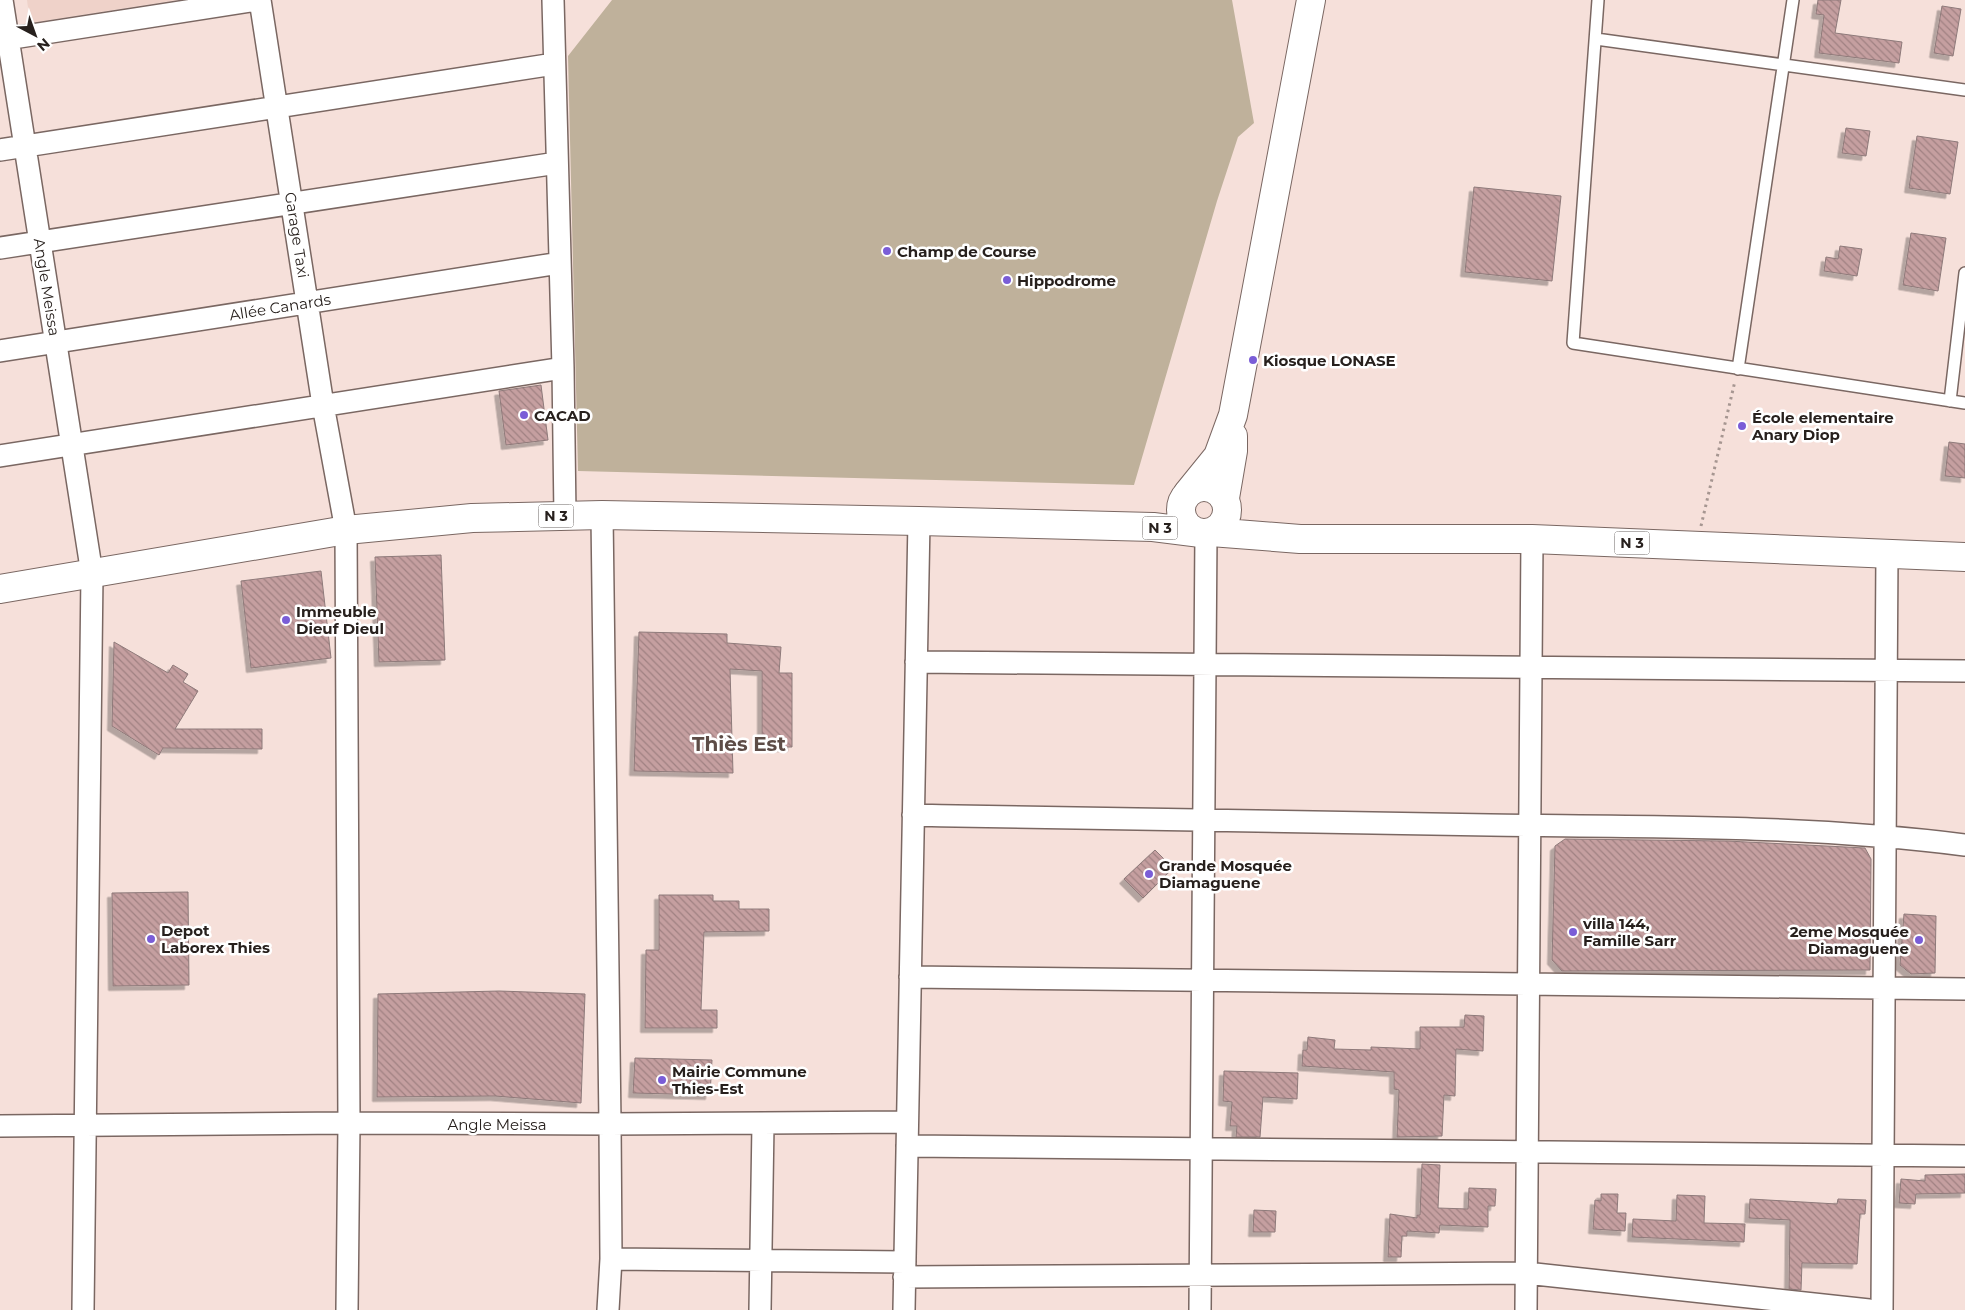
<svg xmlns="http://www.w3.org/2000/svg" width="1965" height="1310" font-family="Montserrat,sans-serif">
	<defs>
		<pattern id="building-back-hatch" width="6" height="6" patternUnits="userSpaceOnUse" patternTransform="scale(1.25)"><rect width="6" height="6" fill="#c59fa0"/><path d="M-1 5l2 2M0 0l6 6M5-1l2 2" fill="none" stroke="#a08182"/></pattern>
		<filter id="shadow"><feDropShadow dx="-4.5" dy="4.5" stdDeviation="0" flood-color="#0004"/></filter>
	</defs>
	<rect width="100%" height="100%" fill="#f6e0da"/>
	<path fill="#efd2c9" d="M27 0H177L30 23Z"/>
	<path fill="#bfb19b" d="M612 0H1232L1254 123 1238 137 1217 201 1134 485 578 471 568 56Z"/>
	<path fill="url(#building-back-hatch)" stroke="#8e7a7a" filter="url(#shadow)" d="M1818 0H1841L1835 33 1902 42 1899 63 1819 53 1824 15 1816 14Z
		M1942 6 1961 9 1953 56 1934 53Z
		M1846 128 1870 131 1866 156 1842 153Z
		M1917 136 1958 142 1950 194 1909 188Z
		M1474 187 1561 196 1552 281 1465 272Z
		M1911 233 1946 238 1938 291 1903 285Z
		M1840 246 1862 249 1857 276 1824 271 1826 257 1838 259Z
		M541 385 548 440 506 445 499 391Z
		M1949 442 1965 444V478L1945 476Z
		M441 555 445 660 379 662 375 557Z
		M321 571 331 658 251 668 241 581Z
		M639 632 727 634V643L781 647 779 673H792V747H762V671L730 669 733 773 634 771Z
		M114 642 168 673 173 665 188 674 183 682 198 691 175 729H262V749L163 748 159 755 112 726Z
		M1565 839 1727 841 1865 848 1871 859 1870 970 1562 971 1552 960 1555 846Z
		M1155 850 1173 868 1143 898 1124 879Z
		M188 892 189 985 113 986 112 893Z
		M659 895H713V901H739V909H769V931L704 932 701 1010H717V1028H645L646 950H659Z
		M1904 914 1936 916 1935 973 1911 974 1900 965Z
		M499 991 585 994 581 1103 495 1096 377 1097 378 994Z
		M1465 1015 1484 1016 1483 1051 1456 1049 1455 1096 1444 1095 1442 1136 1397 1137 1399 1090 1394 1089V1072L1302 1066 1303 1050H1307L1308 1037 1335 1040 1334 1049 1371 1050V1047L1420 1049V1027H1464Z
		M635 1058 712 1060 710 1095 633 1093Z
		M1224 1071 1298 1073 1297 1099 1263 1097 1260 1137H1236L1237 1126H1230L1232 1102 1223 1101Z
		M1422 1164 1440 1165 1438 1208 1468 1209 1469 1188 1496 1189 1495 1206H1488V1227L1440 1225 1439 1233 1407 1231V1236H1402L1401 1257H1388L1390 1214 1417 1218V1215H1420Z
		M1965 1174V1193L1916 1194 1915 1204 1899 1203 1901 1179 1925 1181V1175Z
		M1601 1194H1618L1617 1213H1626L1625 1231 1593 1229 1595 1200 1601 1201Z
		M1677 1195 1705 1196 1704 1223 1745 1224 1744 1242 1632 1237 1633 1219 1676 1221Z
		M1750 1199 1837 1204 1838 1199 1866 1200 1865 1214H1860L1857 1264 1802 1263 1801 1290 1789 1289 1790 1220 1749 1218Z
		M1254 1210 1276 1211 1275 1232H1253Z"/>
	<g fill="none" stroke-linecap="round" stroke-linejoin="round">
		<g stroke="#7a6762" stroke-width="14">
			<path id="lane" d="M1598 0 1573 343 1965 403
				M1596 39 1965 90
				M1738 369 1793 0
				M1950 401 1965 273"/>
		</g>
		<g stroke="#7a6762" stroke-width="24">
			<path id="street" d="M2 0 92 574 83 1310
				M260 0 323 405 346 530 349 1123 347 1310
				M553 0 563 368 565 516
				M0 40 257 0
				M0 150 554 64
				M0 248 557 163
				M0 351 560 263
				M0 456 563 368
				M602 515 610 1124 611 1259 608 1310
				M916 662 1965 671
				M913 815C1105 820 1297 823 1490 825 1648 827 1807 825 1965 845
				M910 977 1965 989
				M0 1126 349 1123 610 1124 907 1122
				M907 1146 1965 1156
				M611 1259 905 1262
				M904 1277 1526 1273 1869 1310
				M760 1310 763 1124
				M904 1310 919 521
				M1200 1310 1206 533
				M1526 1310 1532 539
				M1882 1310 1887 553"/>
		</g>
		<g stroke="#7a6762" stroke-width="30">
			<path id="secondary" d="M1188 493 1218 456 1233 415 1311 0
				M1225 498 1233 451V436"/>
		</g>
		<g stroke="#7a6762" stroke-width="30">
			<path id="primary" d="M1181 510a23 23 0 1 1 46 0a23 23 0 1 1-46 0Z
				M1211 532 1300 539H1532L1965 557
				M0 589 346 530 472 518 602 515 919 521 1153 527 1201 533"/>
		</g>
		<path stroke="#a69691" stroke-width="3" stroke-dasharray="2.5 4" stroke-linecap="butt" d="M1701 526 1735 381"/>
		<use href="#lane" stroke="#fff" stroke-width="11"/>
		<use href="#street" stroke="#fff" stroke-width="21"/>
		<use href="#secondary" stroke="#fff" stroke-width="28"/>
		<use href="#primary" stroke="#fff" stroke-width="28"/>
	</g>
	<g fill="#7a5dd7" stroke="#fff" stroke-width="2">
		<circle cx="887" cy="251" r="5"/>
		<circle cx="1007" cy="280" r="5"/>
		<circle cx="1253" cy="360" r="5"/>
		<circle cx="524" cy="415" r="5"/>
		<circle cx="1742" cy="426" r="5"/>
		<circle cx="286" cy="620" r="5"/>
		<circle cx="1149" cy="874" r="5"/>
		<circle cx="1573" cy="932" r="5"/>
		<circle cx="151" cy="939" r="5"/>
		<circle cx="1919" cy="940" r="5"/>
		<circle cx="662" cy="1080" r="5"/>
	</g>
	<g text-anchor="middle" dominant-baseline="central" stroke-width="5" stroke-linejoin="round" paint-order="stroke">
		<g fill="#fff" stroke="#686361" stroke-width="1">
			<rect x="538.5" y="504.5" width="35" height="23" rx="4"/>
			<rect x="1142.5" y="516.5" width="35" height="23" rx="4"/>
			<rect x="1614.5" y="531.5" width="35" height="23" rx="4"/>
		</g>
		<g font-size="14" font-weight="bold" fill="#27201d">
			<text x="556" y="516">N 3</text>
			<text x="1160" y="528">N 3</text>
			<text x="1632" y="543">N 3</text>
		</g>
		<g font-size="15" fill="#27201d" stroke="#fff">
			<text transform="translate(297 235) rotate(81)">Garage Taxi</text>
			<text transform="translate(47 287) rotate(81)">Angle Meissa</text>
			<text transform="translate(280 307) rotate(-9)">Allée Canards</text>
			<text x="497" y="1124">Angle Meissa</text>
		</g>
		<g font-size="15" font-weight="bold" fill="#27201d" stroke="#fff" text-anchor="start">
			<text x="897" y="251">Champ de Course</text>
			<text x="1017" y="280">Hippodrome</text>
			<text x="1263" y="360">Kiosque LONASE</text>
			<text x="534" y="415">CACAD</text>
			<text x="1752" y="417">École elementaire<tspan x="1752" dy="17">Anary Diop</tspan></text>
			<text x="296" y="611">Immeuble<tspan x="296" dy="17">Dieuf Dieul</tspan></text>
			<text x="1159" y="865">Grande Mosquée<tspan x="1159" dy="17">Diamaguene</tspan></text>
			<text x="1583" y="923">villa 144,<tspan x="1583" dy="17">Famille Sarr</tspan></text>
			<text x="161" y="930">Depot<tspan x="161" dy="17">Laborex Thies</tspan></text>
			<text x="1909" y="931" text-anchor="end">2eme Mosquée<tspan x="1909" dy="17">Diamaguene</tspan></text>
			<text x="672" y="1071">Mairie Commune<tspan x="672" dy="17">Thies-Est</tspan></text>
		</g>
		<g font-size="20" font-weight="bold" fill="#5d4c46" stroke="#fff">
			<text x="739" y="744">Thiès Est</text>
		</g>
	</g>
	<g transform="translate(35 35) rotate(139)" stroke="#ffffff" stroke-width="4" paint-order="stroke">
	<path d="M0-4L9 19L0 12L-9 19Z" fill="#27201d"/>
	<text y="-8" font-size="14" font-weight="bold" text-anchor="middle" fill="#27201d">N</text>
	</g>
</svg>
